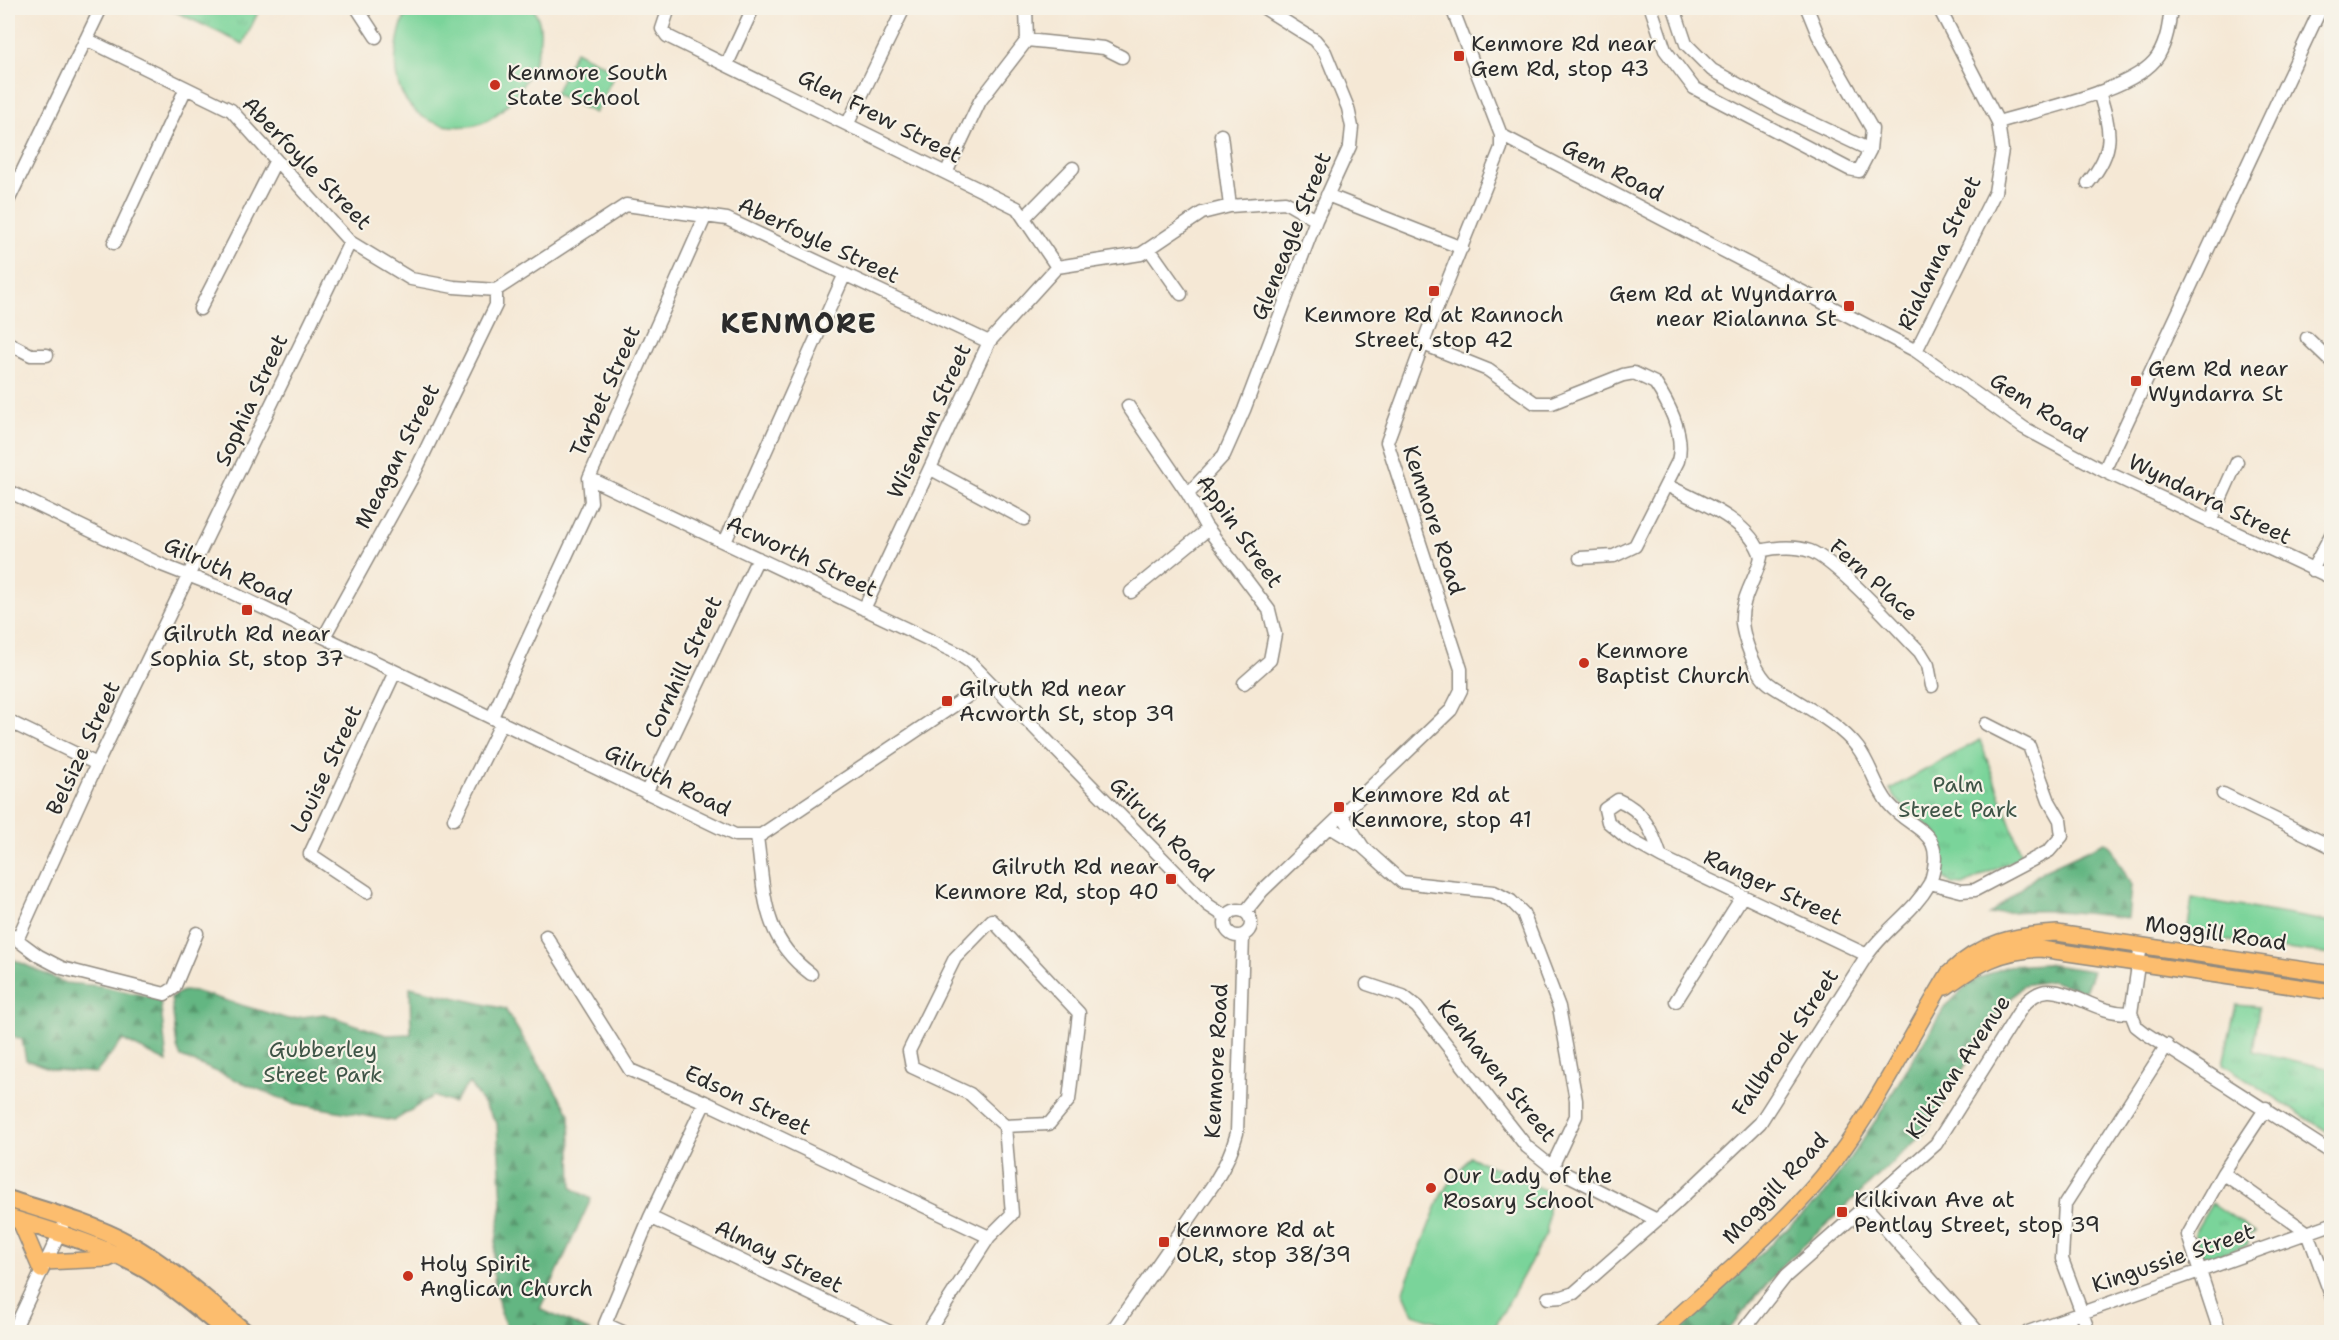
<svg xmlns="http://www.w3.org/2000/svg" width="2339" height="1340" font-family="'Shantell Sans',sans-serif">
	<defs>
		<pattern id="forest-firs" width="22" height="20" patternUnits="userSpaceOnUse" patternTransform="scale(1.5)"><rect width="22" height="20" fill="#63b682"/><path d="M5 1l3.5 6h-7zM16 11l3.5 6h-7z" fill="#52946b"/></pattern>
		<pattern id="park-tufts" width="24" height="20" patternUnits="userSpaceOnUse" patternTransform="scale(1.5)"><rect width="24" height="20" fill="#7ad49a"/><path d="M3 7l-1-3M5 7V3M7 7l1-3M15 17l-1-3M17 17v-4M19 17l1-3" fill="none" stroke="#6ab685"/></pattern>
	</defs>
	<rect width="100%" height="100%" fill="#f7f3e8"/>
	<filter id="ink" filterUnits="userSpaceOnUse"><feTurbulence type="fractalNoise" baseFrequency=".0167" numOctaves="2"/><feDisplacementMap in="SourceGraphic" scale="12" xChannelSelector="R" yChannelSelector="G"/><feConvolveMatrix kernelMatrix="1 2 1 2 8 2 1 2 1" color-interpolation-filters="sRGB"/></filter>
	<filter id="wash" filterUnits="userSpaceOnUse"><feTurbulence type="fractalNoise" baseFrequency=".008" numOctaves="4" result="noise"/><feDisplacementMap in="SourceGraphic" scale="24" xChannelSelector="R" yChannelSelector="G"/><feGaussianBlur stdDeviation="1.35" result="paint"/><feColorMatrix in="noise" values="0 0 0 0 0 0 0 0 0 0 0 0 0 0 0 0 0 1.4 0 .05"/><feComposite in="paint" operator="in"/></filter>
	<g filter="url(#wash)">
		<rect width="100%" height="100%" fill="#f5e8d5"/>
		<path fill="#7ad49a" stroke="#528062" stroke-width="1.5" d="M410 8H533C545 26 540 46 533 65 523 89 498 123 469 126 418 131 388 95 397 46 399 33 402 18 410 8Z
			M575 51 616 71 595 113 555 94Z
			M2192 898 2331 922V955L2187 935Z
			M1470 1157 1549 1192 1547 1232 1492 1332H1467L1413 1314 1403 1291 1441 1195Z"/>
		<path fill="url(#forest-firs)" stroke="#477056" stroke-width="1.5" d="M2105 842 2111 847 2131 885 2128 918C2081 912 2037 907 1989 915L2044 870Z
			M8 957 65 983 101 986 160 999 167 1062 123 1040 96 1073 55 1070 26 1060 22 1039 8 1035Z
			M2046 964 2093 971 2085 991 2051 981 2023 985 1992 1020 1927 1130 1783 1265 1726 1332H1675L1825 1194 1876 1120 1944 1008 1971 982 2007 966Z
			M410 987 505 1009 570 1114 572 1188 591 1199 540 1309 591 1332H508L500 1310 492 1267 502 1203 497 1123 469 1083 453 1103 433 1096 394 1121 292 1103 181 1057 177 1047 171 997 183 991 197 992 288 1019 324 1014 386 1035 411 1034Z"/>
		<path fill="url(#park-tufts)" stroke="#528062" stroke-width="1.5" d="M168 8H260L243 44Z
			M1980 740 2022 856 1963 885 1952 884 1940 875C1949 814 1911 829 1890 789Z
			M2236 1005 2259 1007 2253 1051 2331 1069V1134L2223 1064Z
			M2212 1203 2255 1232 2247 1236 2248 1245 2207 1259 2202 1255 2194 1233Z"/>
	</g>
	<g filter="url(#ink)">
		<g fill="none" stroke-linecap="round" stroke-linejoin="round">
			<g stroke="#908a80" stroke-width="15">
				<path id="minor" d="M357 8 376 37
					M669 8 662 29 667 36 1017 208 1057 267
					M1026 8 1027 40
					M1651 8 1665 50 1694 88 1849 169 1859 171 1870 150 1872 129 1818 35 1807 8
					M1674 8 1686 44 1712 70 1781 108 1870 150
					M86 39 231 110 350 242 411 279 454 287 496 290 626 205 727 219 989 342
					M727 64 753 8
					M1998 122C2037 110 2137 90 2158 56 2167 41 2169 25 2171 8
					M848 123 904 8
					M1221 135 1230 206
					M1501 135 1916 351 2024 428 2104 471 2332 578
					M946 173 980 101 1027 40 1104 48 1122 57
					M2088 183C2116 149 2111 132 2099 92
					M1327 195 1462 248
					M8 201 101 8
					M1025 217 1073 168
					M114 243 186 88
					M1150 250 1181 294
					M1057 267 1141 254 1202 213 1230 206 1285 202 1316 220
					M200 309 276 160
					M2307 338 2332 362
					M8 343 31 355H47
					M1423 344 1488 370 1535 403H1552L1623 375 1634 373 1655 383C1669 404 1685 435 1678 461L1635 546 1614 556 1580 558
					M1916 351 1995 192 2002 150 1998 122 1939 8
					M1128 406 1188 494 1205 525 1269 610 1275 634 1270 660 1244 683
					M931 469 1024 519
					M2104 471 2321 8
					M589 478 957 653 970 662 1208 905 1226 917
					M1666 485C1696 500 1752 521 1761 557 1756 580 1740 598 1742 623 1744 640 1754 668 1766 681 1772 687 1782 692 1789 696 1813 711 1840 725 1858 748 1871 765 1875 787 1889 804 1914 833 1948 830 1930 883L1961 891 1975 890 2049 851 2062 836 2060 820 2049 801 2029 746 1986 724
					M8 491 162 565 226 590 735 835H761L989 682
					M1188 494 1224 455 1244 410 1316 220 1350 146 1352 127 1348 108 1325 52 1315 40 1264 8
					M2210 522 2237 462
					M725 542 844 276
					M1759 551C1776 547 1793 545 1810 551 1837 561 1897 629 1920 652L1928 665 1932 686
					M2312 570 2332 533
					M1131 592 1208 529
					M864 609 989 342 1057 267
					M324 637 414 474 496 305V290
					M492 717 591 502 589 478 706 215
					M8 721 97 764
					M646 793 758 558
					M2223 794 2332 847
					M1342 815 1363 847 1402 882 1494 892 1511 901 1523 913 1559 1007 1576 1100V1116L1552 1167
					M454 819 502 722
					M1330 827 1360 845
					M757 837C765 893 761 937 811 974
					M1661 857 1627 838 1608 822 1605 809 1618 800C1644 810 1653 833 1661 857L1867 955
					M367 892 310 854 395 672
					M1225 923a13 13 0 1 1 26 0a13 13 0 1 1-26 0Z
					M1245 912 1262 891 1451 710 1461 690V669L1387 442 1428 330 1501 148V135L1452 8
					M8 933 39 956 62 968 165 994 174 988 197 933
					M546 936 630 1070 705 1102 989 1237
					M17 940 97 764 350 242
					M1367 984 1403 996 1417 1007 1527 1147 1552 1167 1657 1220
					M1676 1001 1742 897
					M2131 1013 2141 945
					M2223 1173 2308 1233 2332 1298
					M1866 1207 1978 1332
					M650 1217 890 1332
					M1548 1298 1562 1297 1574 1293 1675 1204 1760 1123 1867 955C1887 927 1913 913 1930 883
					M13 1332 62 1228
					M623 1332 605 1324 650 1217 705 1102
					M928 1332 989 1237 1012 1214 1005 1126 970 1094 912 1067 909 1051 955 958 992 920 1079 1013 1069 1100 1049 1124 1005 1126
					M1111 1332 1215 1182C1225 1166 1232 1152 1237 1133L1243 935
					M1742 1332 1786 1276 1936 1144 2022 1007C2029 999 2038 990 2050 991 2076 992 2097 1014 2131 1013L2136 1026 2145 1033 2332 1153
					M2028 1332 2332 1224
					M2089 1332 2062 1259 2065 1204 2167 1045
					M2220 1332 2188 1235 2223 1173 2266 1108"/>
			</g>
			<g stroke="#908a80" stroke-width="18">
				<path id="major" d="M1946 987C1979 963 1999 951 2041 949L2332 992
					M20 1221 41 1270
					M45 1262 108 1259 117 1255
					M1661 1332C1715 1282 1774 1234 1822 1177 1873 1115 1907 1041 1949 973 1982 942 2014 935 2057 933L2332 974"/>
			</g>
			<g stroke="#908a80" stroke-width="20">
				<path id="highway" d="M8 1199C48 1212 91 1223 128 1243 171 1267 208 1301 245 1332
					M8 1217C54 1232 104 1245 146 1270 175 1288 201 1311 227 1332"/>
			</g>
			<use href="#minor" stroke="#fff" stroke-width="12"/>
			<use href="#major" stroke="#fcbd6e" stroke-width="15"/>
			<use href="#highway" stroke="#fcbd6e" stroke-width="16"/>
		</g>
	</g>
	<g fill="#c8321e" stroke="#f7f3e8" stroke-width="2">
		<rect x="1453" y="50" width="12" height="12" rx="3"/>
		<circle cx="495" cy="85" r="6"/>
		<rect x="1428" y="285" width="12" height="12" rx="3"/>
		<rect x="1843" y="300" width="12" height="12" rx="3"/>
		<rect x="2130" y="375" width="12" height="12" rx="3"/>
		<rect x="241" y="604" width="12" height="12" rx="3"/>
		<circle cx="1584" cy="663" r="6"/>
		<rect x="941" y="695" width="12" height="12" rx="3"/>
		<rect x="1333" y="801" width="12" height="12" rx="3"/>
		<rect x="1165" y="873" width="12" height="12" rx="3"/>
		<circle cx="1431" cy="1188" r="6"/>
		<rect x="1836" y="1206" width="12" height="12" rx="3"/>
		<rect x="1158" y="1236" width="12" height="12" rx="3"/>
		<circle cx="408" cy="1276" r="6"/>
	</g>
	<g text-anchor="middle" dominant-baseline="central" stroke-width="4.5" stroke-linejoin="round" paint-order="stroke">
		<g font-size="22" fill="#2b2b2b" stroke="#f7f3e8" text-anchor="start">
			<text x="1471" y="43">Kenmore Rd near<tspan x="1471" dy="25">Gem Rd, stop 43</tspan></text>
			<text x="507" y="72">Kenmore South<tspan x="507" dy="25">State School</tspan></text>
			<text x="1837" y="293" text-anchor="end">Gem Rd at Wyndarra<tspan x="1837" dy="25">near Rialanna St</tspan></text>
			<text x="1434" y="314" text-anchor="middle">Kenmore Rd at Rannoch<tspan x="1434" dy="25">Street, stop 42</tspan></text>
			<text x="2148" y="368">Gem Rd near<tspan x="2148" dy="25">Wyndarra St</tspan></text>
			<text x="247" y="633" text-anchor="middle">Gilruth Rd near<tspan x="247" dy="25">Sophia St, stop 37</tspan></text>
			<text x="1596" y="650">Kenmore<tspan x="1596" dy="25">Baptist Church</tspan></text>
			<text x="959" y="688">Gilruth Rd near<tspan x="959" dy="25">Acworth St, stop 39</tspan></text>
			<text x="1351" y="794">Kenmore Rd at<tspan x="1351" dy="25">Kenmore, stop 41</tspan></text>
			<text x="1159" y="866" text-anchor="end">Gilruth Rd near<tspan x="1159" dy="25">Kenmore Rd, stop 40</tspan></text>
			<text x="1443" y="1175">Our Lady of the<tspan x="1443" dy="25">Rosary School</tspan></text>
			<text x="1854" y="1199">Kilkivan Ave at<tspan x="1854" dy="25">Pentlay Street, stop 39</tspan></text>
			<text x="1176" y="1229">Kenmore Rd at<tspan x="1176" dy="25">OLR, stop 38/39</tspan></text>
			<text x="420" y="1263">Holy Spirit<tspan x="420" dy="25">Anglican Church</tspan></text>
		</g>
		<g font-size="22" fill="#2b2b2b" stroke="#f7f3e8">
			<text transform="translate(880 116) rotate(27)">Glen Frew Street</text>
			<text transform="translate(307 163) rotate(46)">Aberfoyle Street</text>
			<text transform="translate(1613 170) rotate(27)">Gem Road</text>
			<text transform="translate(1291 236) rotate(-68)">Gleneagle Street</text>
			<text transform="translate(819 240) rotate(25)">Aberfoyle Street</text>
			<text transform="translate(1939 253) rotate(-65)">Rialanna Street</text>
			<text transform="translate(605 391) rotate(-66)">Tarbet Street</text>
			<text transform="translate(251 400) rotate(-65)">Sophia Street</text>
			<text transform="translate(2039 407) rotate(32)">Gem Road</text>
			<text transform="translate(929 421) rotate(-65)">Wiseman Street</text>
			<text transform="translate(397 456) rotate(-63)">Meagan Street</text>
			<text transform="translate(2210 499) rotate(26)">Wyndarra Street</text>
			<text transform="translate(1434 520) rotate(72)">Kenmore Road</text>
			<text transform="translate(1240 531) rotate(55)">Appin Street</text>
			<text transform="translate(802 556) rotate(25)">Acworth Street</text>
			<text transform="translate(228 571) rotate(24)">Gilruth Road</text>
			<text transform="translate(1874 580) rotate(42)">Fern Place</text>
			<text transform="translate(683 667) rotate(-65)">Cornhill Street</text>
			<text transform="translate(83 748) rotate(-65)">Belsize Street</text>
			<text transform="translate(326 769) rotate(-65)">Louise Street</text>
			<text transform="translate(668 780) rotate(26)">Gilruth Road</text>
			<text transform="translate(1162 829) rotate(45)">Gilruth Road</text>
			<text transform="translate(1773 887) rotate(25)">Ranger Street</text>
			<text transform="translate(2216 933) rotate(8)">Moggill Road</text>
			<text transform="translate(1785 1042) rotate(-56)">Fallbrook Street</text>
			<text transform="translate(1216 1061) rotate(-87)">Kenmore Road</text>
			<text transform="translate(1958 1067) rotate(-56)">Kilkivan Avenue</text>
			<text transform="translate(1497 1071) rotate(51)">Kenhaven Street</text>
			<text transform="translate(748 1100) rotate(25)">Edson Street</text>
			<text transform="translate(1775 1188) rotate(-47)">Moggill Road</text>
			<text transform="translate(779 1256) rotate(26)">Almay Street</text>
			<text transform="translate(2173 1258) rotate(-19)">Kingussie Street</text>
		</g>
		<g font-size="22" fill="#3f5547" stroke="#f7f3e8">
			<text x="1958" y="784">Palm<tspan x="1958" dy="25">Street Park</tspan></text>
			<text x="323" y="1049">Gubberley<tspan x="323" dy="25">Street Park</tspan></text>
		</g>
		<g font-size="28" font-weight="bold" letter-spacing="1.5" fill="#2b2b2b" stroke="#f7f3e8">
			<text x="799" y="323">KENMORE</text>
		</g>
	</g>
	<rect width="2339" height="1340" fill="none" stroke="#f7f3e8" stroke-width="30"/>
</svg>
